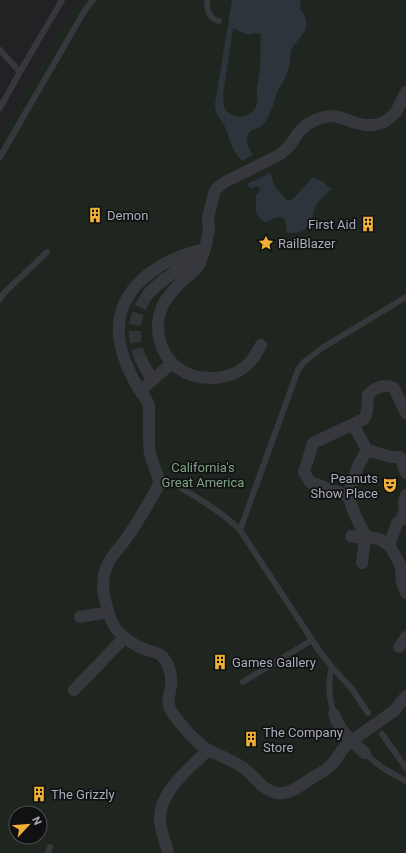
<svg xmlns="http://www.w3.org/2000/svg" width="406" height="853" font-family="Roboto,sans-serif">
	<rect width="100%" height="100%" fill="#161618"/>
	<path fill="#222225" d="M0 0H78L0 136Z"/>
	<path fill="#1e261f" fill-rule="evenodd" d="M77 0H406V853H0V136ZM16 813H40V837H16Z"/>
	<path fill="#2c353c" fill-rule="evenodd" d="M232 0H301L300 8C304 14 308 20 306 28 303 37 294 42 291 51 290 58 290 66 287 73 285 80 279 87 276 95 274 101 273 108 269 115 267 119 264 125 260 127 255 130 250 129 248 135 245 144 250 148 253 155L242 161C232 152 230 138 225 127 220 116 216 118 215 104ZM233 28 248 35 256 33 261 34C260 46 261 57 260 69 259 75 258 81 257 87 257 93 258 98 257 103 254 118 233 121 225 109 223 105 224 100 223 96Z
		M270 173 275 186 278 190 287 200H290L294 198 313 177 322 181 331 189C326 194 320 199 316 205 313 210 313 215 312 220 308 231 296 235 286 232 287 224 286 214 275 218 272 219 270 221 266 222 253 217 256 207 256 195L261 190 257 186 251 189 247 184Z"/>
	<g fill="none" stroke-linecap="round" stroke-linejoin="round">
		<path stroke="#333438" stroke-width="12" stroke-dasharray="12 6" stroke-linecap="butt" d="M141 360C131 336 133 316 148 294"/>
		<path stroke="#37383d" stroke-width="6" d="M207 0C207 10 208 18 219 21
			M0 50 20 72 0 108
			M20 72 62 0
			M0 157 85 10 93 0
			M0 299 4 293 47 252
			M174 484C198 498 221 511 240 530
			M332 667C327 683 329 698 334 714
			M243 682 312 640
			M368 713 352 689 332 667 320 652 240 530 298 370 304 362 322 348 406 297
			M382 734 406 768
			M365 753C379 767 389 772 406 781
			M48 853 50 847"/>
		<path stroke="#37383d" stroke-width="12" d="M148 294C163 278 181 267 202 258
			M261 345C258 351 254 358 249 363 232 381 198 383 178 368 160 355 153 328 162 307 168 293 185 279 196 269L200 263 206 245 209 228 208 218 214 193 217 188 225 182 281 154 291 144 298 133 306 125 315 120 324 117 332 116 339 117 356 123 365 125H374L384 122 391 117 396 112 406 92
			M141 360 152 380
			M172 363 140 391 146 399 149 405V444L150 454 159 480 158 486 155 492C146 507 138 522 128 536 122 546 111 555 107 566 104 572 103 583 103 590 105 601 108 614 113 624 119 635 133 645 144 649 150 652 158 651 163 657 169 665 172 676 171 686 170 694 166 702 170 709 177 721 197 744 210 751 221 756 232 760 242 767 256 776 265 796 284 793 296 791 305 782 315 776 321 773 326 770 330 766 336 761 339 754 343 749 349 742 357 737 364 732
			M140 391C128 371 117 348 119 325 122 282 167 257 205 249
			M367 450 391 457H400
			M400 457 406 473
			M406 495 404 502 405 510 401 520 397 523 389 545 399 562 401 568 402 583 406 593
			M348 496 358 466 367 450 353 424
			M351 536 362 538 370 537
			M389 545 379 539 368 537 365 535 355 515 348 496 310 482 304 472 313 443 364 419C369 411 367 403 368 395 374 388 385 383 394 388L406 413
			M362 563 364 545 365 542 370 537
			M80 617 108 612
			M399 647 406 637
			M74 690 125 637
			M394 711 406 696
			M334 714C339 731 353 742 365 753
			M168 853C166 841 159 830 160 817 161 790 191 767 208 750"/>
		<path stroke="#37383d" stroke-width="12" d="M364 732 394 711"/>
	</g>
	<defs>
		<g id="building-bare" transform="scale(1.2)"><path d="M-4-6H4V6H1V3H-1V6H-4ZM-2.5-4.3h1.7v1.8h-1.7ZM.8-4.3h1.7v1.8H.8ZM-2.5-1h1.7V.8h-1.7ZM.8-1h1.7V.8H.8Z" fill="#f2b134" stroke="#111113" stroke-width="2.5" paint-order="stroke"/></g>
		<g id="sight-bare" transform="scale(1.2)"><path d="M0-6L1.8-2.2L6-1.7L2.9 1.2L3.7 5.4L0 3.3L-3.7 5.4L-2.9 1.2L-6-1.7L-1.8-2.2Z" fill="#f2b134" stroke="#111113" stroke-width="2.5" paint-order="stroke"/></g>
		<g id="theatre-bare" transform="scale(1.2)"><path d="M-5-5.5Q0-4 5-5.5V0Q5 5 0 6Q-5 5-5 0ZM-3.3-2.5H-1v1.5H-3.3ZM1-2.5H3.3v1.5H1ZM-2.8 1Q0 5.5 2.8 1Z" fill="#f2b134" stroke="#111113" stroke-width="2.5" paint-order="stroke"/></g>
	</defs>
	<g fill-rule="evenodd">
		<use href="#building-bare" x="95" y="215"/>
		<use href="#building-bare" x="368" y="224"/>
		<use href="#sight-bare" x="266" y="243"/>
		<use href="#theatre-bare" x="390" y="485"/>
		<use href="#building-bare" x="220" y="662"/>
		<use href="#building-bare" x="251" y="739"/>
		<use href="#building-bare" x="39" y="794"/>
	</g>
	<g text-anchor="middle" dominant-baseline="central" stroke-width="3.5" stroke-linejoin="round" paint-order="stroke">
		<g font-size="13" fill="#a8adb8" stroke="#111113" text-anchor="start">
			<text x="107" y="215">Demon</text>
			<text x="356" y="224" text-anchor="end">First Aid</text>
			<text x="278" y="243">RailBlazer</text>
			<text x="378" y="478" text-anchor="end">Peanuts<tspan x="378" dy="15">Show Place</tspan></text>
			<text x="232" y="662">Games Gallery</text>
			<text x="263" y="732">The Company<tspan x="263" dy="15">Store</tspan></text>
			<text x="51" y="794">The Grizzly</text>
		</g>
		<g font-size="13" fill="#7fa381" stroke="#111113">
			<text x="203" y="467">California's<tspan x="203" dy="15">Great America</tspan></text>
		</g>
	</g>
	<g transform="translate(28 825) rotate(64)"><circle r="19" fill="#111113" stroke="#4d4f55"/>
	<path d="M0-3L7 15L0 10L-7 15Z" fill="#f2b134"/>
	<text y="-6" font-size="11" font-weight="bold" text-anchor="middle" fill="#a8adb8">N</text>
	</g>
</svg>
